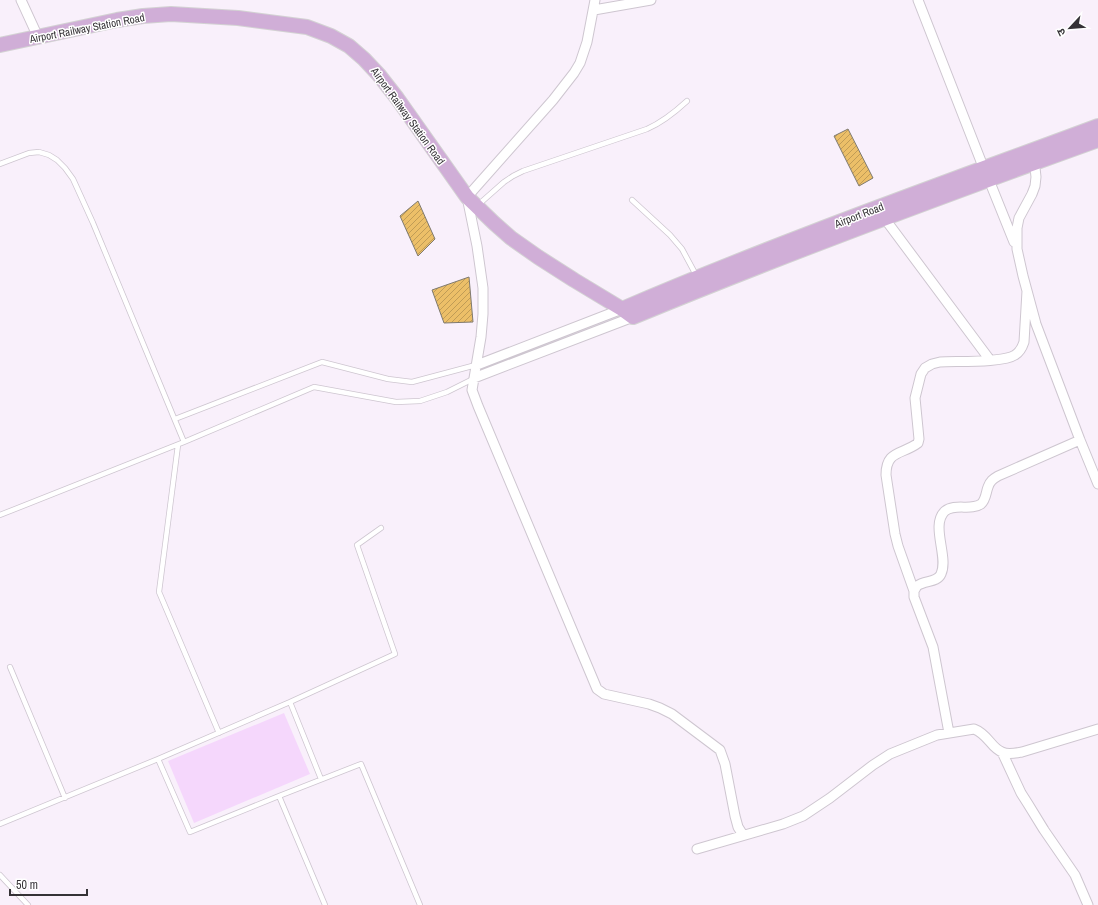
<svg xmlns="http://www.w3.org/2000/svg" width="1098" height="905" font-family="'Archivo Narrow','Noto Sans Devanagari',sans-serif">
	<defs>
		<pattern id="building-hatch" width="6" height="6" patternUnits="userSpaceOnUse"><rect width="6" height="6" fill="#ecbf68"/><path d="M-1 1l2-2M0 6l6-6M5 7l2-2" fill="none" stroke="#c09c56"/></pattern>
	</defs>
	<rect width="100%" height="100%" fill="#f9f0fb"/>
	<path fill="#f5d7fc" d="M284 713 310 774 194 823 168 761Z"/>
	<path fill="url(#building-hatch)" stroke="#7f7a6f" d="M848 129 873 178 859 186 834 136Z
		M418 201 435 239 418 256 400 216Z
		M469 277 473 322 444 323 432 290Z"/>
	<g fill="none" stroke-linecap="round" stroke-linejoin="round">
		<g stroke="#cec6d0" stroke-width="6">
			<path id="lane" d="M0 164 29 153 39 152 49 155 57 160 65 168 73 179 93 223 184 442
				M632 200 670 235 682 249 696 275
				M478 205 504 182 513 176 523 171 647 129C663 122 674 113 687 101
				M175 419 322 362 388 379 412 382 476 365
				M178 445 159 592 219 733
				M0 515 184 442 314 387 396 402 420 401 447 392 473 379
				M10 667 65 798
				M158 759 190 832 279 796
				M321 779 290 702 395 654 357 545 381 528
				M0 824 158 759 290 702
				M0 875 28 905
				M325 905 279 796 361 764 420 905"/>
		</g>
		<g stroke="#cec6d0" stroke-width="11">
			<path id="street" d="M21 0 38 37
				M595 0 587 42 580 63 574 73 553 100 467 197 477 246 483 288V314L481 337 472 390 478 406 597 689 604 694 649 704 660 708 672 714 720 750 725 764 735 816 738 827 743 835
				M918 0 984 169
				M594 10 651 0
				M1034 158 1036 177 1035 186 1032 194 1019 218 1017 228V249L1023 276 1036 324 1080 440 1098 484
				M989 180 1014 242
				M885 219 990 360
				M477 365 622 309
				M474 378 633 317
				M914 591 898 546 895 534 886 475C886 450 902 455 918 443L919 439 915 398 921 374 925 368 932 364 940 362C957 361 1003 363 1015 355 1020 352 1022 348 1024 342L1027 291
				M949 733 933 647 914 597V591C914 591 917 586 917 586 925 580 937 583 941 574 949 557 930 525 945 511 955 503 971 511 981 504 986 500 986 492 988 487 990 481 993 479 998 476L1080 440
				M1002 752 1021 793 1028 804 1044 830 1075 875 1088 905
				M697 849 783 824 803 816 830 798 873 765 890 754 937 735 974 729C988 734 991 748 1002 752 1008 755 1016 753 1022 752L1098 729"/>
		</g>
		<g stroke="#d3d2d3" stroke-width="16">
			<path id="primary" d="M0 45 117 20 143 16 171 14 238 18 307 27 331 36 349 46 364 59 379 75 397 98 467 197 494 223 511 238 538 257 574 280 622 309 633 317C786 254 942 196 1098 140
				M622 309C778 242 939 185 1098 126"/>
		</g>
		<use href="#lane" stroke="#fff" stroke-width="4.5"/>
		<use href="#street" stroke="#fff" stroke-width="9"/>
		<use href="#primary" stroke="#d0aed7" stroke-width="14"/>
	</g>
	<g text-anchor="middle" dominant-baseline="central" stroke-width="3" stroke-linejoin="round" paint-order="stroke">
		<g font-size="11" fill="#353236" stroke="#fff">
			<text transform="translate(87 28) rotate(-11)">Airport Railway Station Road</text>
			<text transform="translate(408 116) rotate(54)">Airport Railway Station Road</text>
			<text transform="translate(859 215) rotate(-21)">Airport Road</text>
		</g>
	</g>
	<g transform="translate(1070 28) rotate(244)" stroke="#ffffff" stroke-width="3" paint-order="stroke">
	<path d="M0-3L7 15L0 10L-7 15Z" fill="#353236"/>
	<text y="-6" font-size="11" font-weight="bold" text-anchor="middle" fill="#353236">उ</text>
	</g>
	<path d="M10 889v6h77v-6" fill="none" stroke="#353236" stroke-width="2"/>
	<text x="16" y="889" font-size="12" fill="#353236" stroke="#ffffff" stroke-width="3" paint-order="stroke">50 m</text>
</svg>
